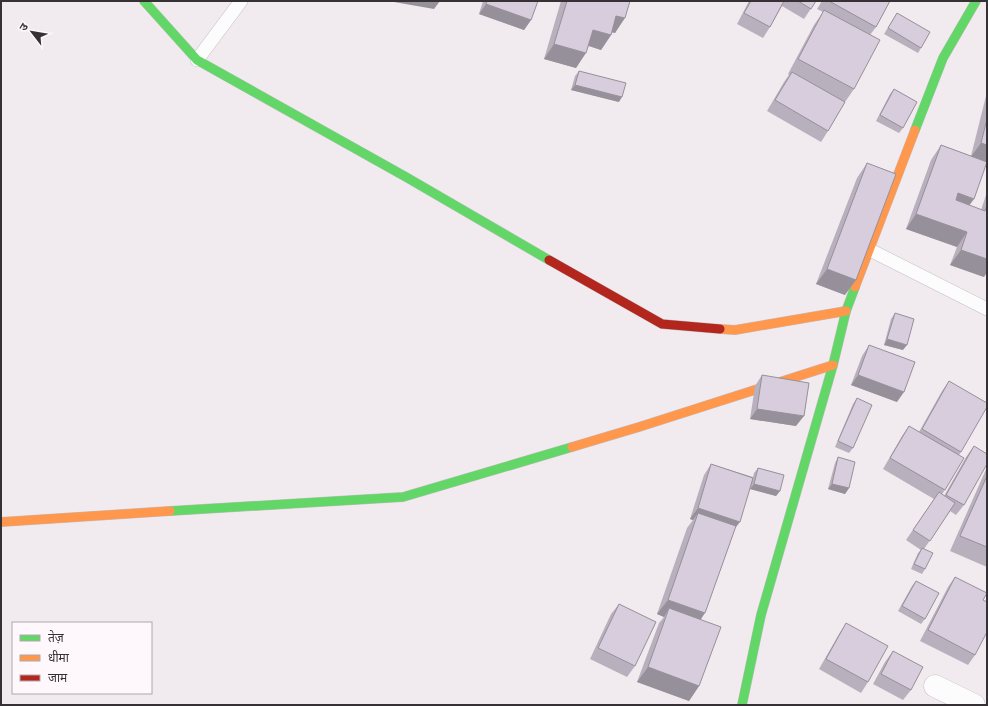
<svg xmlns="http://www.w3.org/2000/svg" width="988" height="706" font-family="Figtree,'Noto Sans Devanagari',sans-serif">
	<rect width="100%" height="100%" fill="#f1ebef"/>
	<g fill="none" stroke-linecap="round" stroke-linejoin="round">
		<g stroke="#c3bfc2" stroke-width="14">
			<path id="lane" d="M197 60 241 1
				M870 250 987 309"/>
		</g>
		<g stroke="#c3bfc2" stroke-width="23">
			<path id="street" d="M935 686 974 705"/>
		</g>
		<g stroke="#c3bfc2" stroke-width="10">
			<path id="fast" d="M144 1 197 60 406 177 549 260
				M915 130 943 58 976 1
				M170 511 403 497 572 447
				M742 705 761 615 833 365 846 311 855 287"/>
		</g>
		<g stroke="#c3bfc2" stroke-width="10">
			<path id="slow" d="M855 287 915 130
				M720 329 735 330 846 311
				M572 447 639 427 833 365
				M1 522 170 511"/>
		</g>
		<g stroke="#c3bfc2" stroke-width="10">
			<path id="jam" d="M549 260 662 324 720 329"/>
		</g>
		<use href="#lane" stroke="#fdfcfd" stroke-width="13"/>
		<use href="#street" stroke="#fdfcfd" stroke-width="22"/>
		<use href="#fast" stroke="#63d668" stroke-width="9"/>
		<use href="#slow" stroke="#ff974d" stroke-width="9"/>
		<use href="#jam" stroke="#b3261e" stroke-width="9"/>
	</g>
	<path fill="#b9b0bd" d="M483 1H538L531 20 524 30 479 14Z
		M561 1H630L615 33 612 32 611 35 601 50 589 46 576 68 544 59Z
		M749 1H816L804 19 782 6 770 27 763 38 737 24Z
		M822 1H890L876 27 870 35 854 89 845 102 828 131 821 142 767 111 784 82 789 75 788 74 814 25 823 12 817 9Z
		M897 13 921 48 918 53 884 34Z
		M579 71 619 102 571 90 575 76Z
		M894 89 903 128 899 133 876 121 890 94Z
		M987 92V162L969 205 981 210 987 192V272L984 277 950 265 957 247 906 229 931 160 941 145 971 156Z
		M867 163 845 295 816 284 857 178Z
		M895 313 903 350 884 345 891 319Z
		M869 345 897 402 851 385 862 356Z
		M762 375 796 426 750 419 755 386Z
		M949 381 961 452 959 455 945 490 942 494 944 496 966 457 974 446 964 505 956 515 950 511 924 549 925 569 922 574 911 569 918 553 921 550 906 540 934 499 883 469 902 436 909 426 919 432 942 391Z
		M857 398 853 448 849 453 835 447 853 404Z
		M838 457 849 488 845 494 828 489 835 463Z
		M711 464 753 477 754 473 758 468 780 491 776 496 750 489 701 619 699 686 689 701 637 682 659 623 664 617 657 614 687 528 693 520 690 519 704 475Z
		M987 467V567L950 551Z
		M955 577 983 600 975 655 968 665 920 641 948 587Z
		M916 581 925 619 921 624 898 611 912 586Z
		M619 604 635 666 627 677 590 659 611 614Z
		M846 623 868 682 861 693 819 669 839 634Z
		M893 651 911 690 903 700 873 684 885 662Z"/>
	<path fill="#96909a" d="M395 1H440L434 9 394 2Z
		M486 4 531 20 524 30 479 14Z
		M616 16 625 18 615 33 606 31Z
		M593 30 611 35 601 50 583 44Z
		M554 44 586 53 576 68 544 59Z
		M575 85 622 97 619 102 571 90Z
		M981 143 987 145V162L970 158Z
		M958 193 974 199 963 214 948 208Z
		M916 214 967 232 957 247 906 229Z
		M961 250 987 259V272L984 277 950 265Z
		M827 269 856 280 845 295 816 284Z
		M887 339 907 345 903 350 884 345Z
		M858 375 904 392 897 402 851 385Z
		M757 409 804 416 796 426 750 419Z
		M754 484 780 491 776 496 750 489Z
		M832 484 849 488 845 494 828 489Z
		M698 508 740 522 732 532 698 513 693 520 690 519Z
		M668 600 705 613 695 628 669 608 664 617 657 614Z
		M648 667 699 686 689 701 637 682Z"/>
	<path fill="#d7cddc" stroke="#96909a" d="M487 1H538L531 20 486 4Z
		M567 1H630L625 18 616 16 611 35 593 30 586 53 554 44Z
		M751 1H784L770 27 744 13Z
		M798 1H816L811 9Z
		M829 1H890L876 27Z
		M824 10 880 40 854 89 798 59Z
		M897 13 930 32 921 48 888 28Z
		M579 71 626 83 622 97 575 85Z
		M792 72 845 102 828 131 775 100Z
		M894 89 917 102 903 128 880 115Z
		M987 119V145L981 143Z
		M941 145 987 162 974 199 958 193 956 200 985 211 987 206V259L961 250 967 232 916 214Z
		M867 163 896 174 856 280 827 269Z
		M895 313 914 319 907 345 887 339Z
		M869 345 915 362 904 392 858 375Z
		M762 375 809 383 804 416 757 409Z
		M949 381 987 403V407L961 452 922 429Z
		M857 398 872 405 853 448 838 441Z
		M909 426 964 458 945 490 890 458Z
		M974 446 987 454V464L964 505 946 495Z
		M838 457 855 462 849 488 832 484Z
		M711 464 753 478 740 522 698 508Z
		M758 468 784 475 780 491 754 484Z
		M987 476V547L960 536Z
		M939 492 955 503 930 541 913 530Z
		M698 513 736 526 705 613 668 600Z
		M922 548 933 553 925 569 914 564Z
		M955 577 987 593 983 600 987 602V632L975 655 928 630Z
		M916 581 939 593 925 619 902 606Z
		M619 604 656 622 635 666 598 648Z
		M669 608 721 627 699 686 648 667Z
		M846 623 888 646 868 682 826 659Z
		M893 651 923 667 911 690 881 674Z"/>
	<rect width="988" height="706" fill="none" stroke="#363134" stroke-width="4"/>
	<rect x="12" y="622" width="140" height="72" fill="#fef7fc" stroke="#aea8ac"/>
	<rect x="20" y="635" width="20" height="6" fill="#63d668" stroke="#aea8ac"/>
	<text x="48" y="642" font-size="12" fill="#363134">तेज़</text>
	<rect x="20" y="655" width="20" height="6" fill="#ff974d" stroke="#aea8ac"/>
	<text x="48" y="662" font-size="12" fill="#363134">धीमा</text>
	<rect x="20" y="675" width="20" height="6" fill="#b3261e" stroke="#aea8ac"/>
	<text x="48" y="682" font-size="12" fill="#363134">जाम</text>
	<g transform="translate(32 32) rotate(301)" stroke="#fef7fc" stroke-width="3" paint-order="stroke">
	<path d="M0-3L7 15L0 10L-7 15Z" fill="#363134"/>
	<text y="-6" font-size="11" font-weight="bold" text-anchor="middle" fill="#363134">उ</text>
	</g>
</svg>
